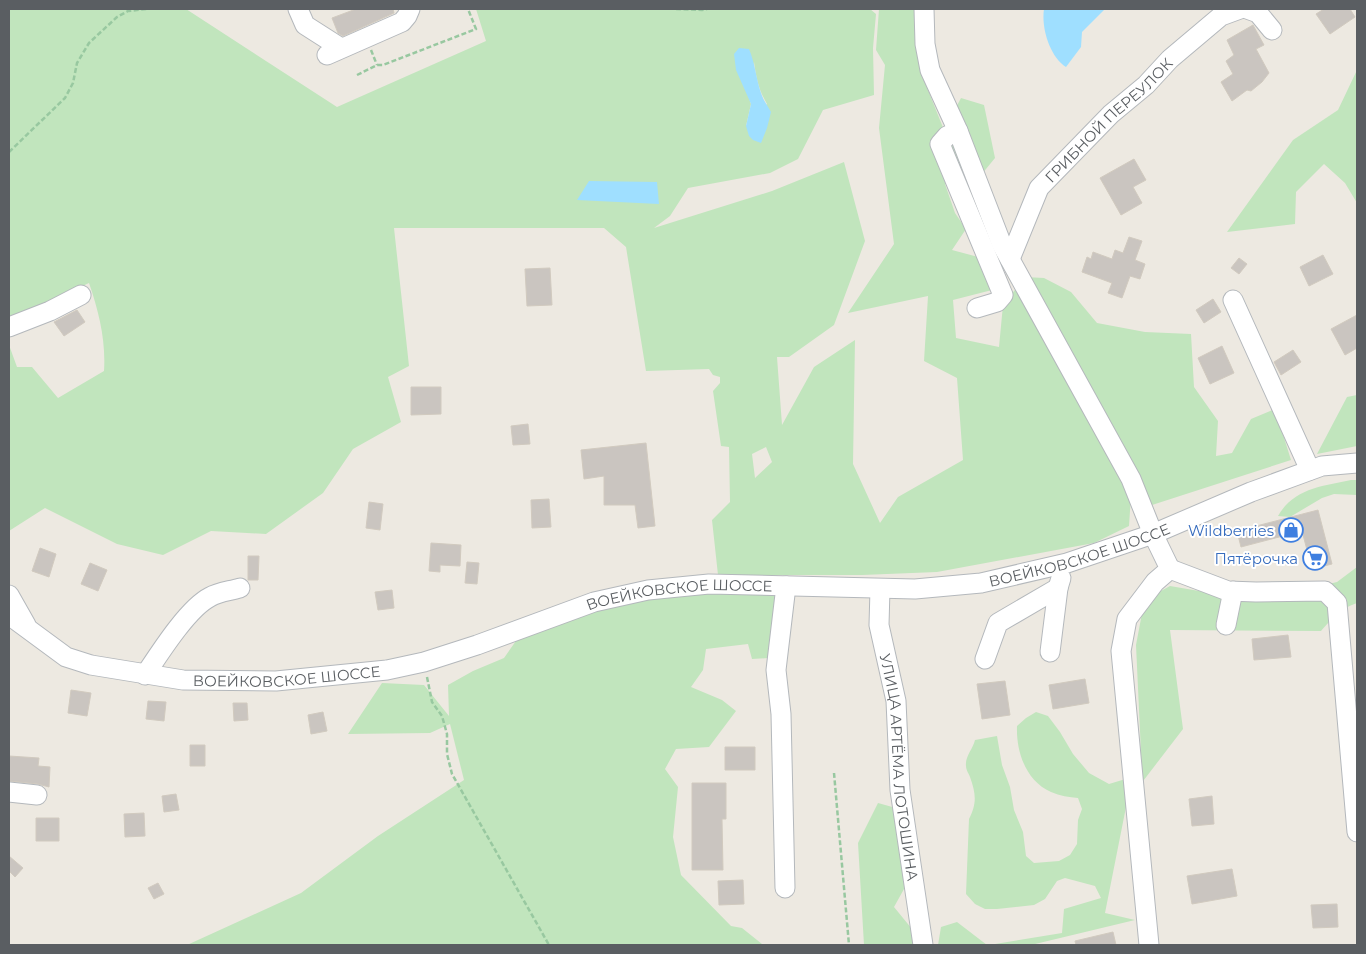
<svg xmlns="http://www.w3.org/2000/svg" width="1366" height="954" font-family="Montserrat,sans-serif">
	<rect width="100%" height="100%" fill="#ede9e1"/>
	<path fill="#c1e5bd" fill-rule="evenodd" d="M9 9H186L337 107 486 41 476 9H870L876 14 873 48 874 95 823 110 798 159 770 173 688 188 670 216 654 228 772 191 844 162 865 241 834 325 789 357H777L782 425 814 367 855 340 853 464 880 523 898 497 963 460 957 378 924 361 928 296 848 313 894 244 879 128 885 65 876 50 879 9H917L920 70 944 130 961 98 984 105 995 158 968 191 945 184 955 213 966 229 952 250 982 258 992 290 953 300 956 338 999 347 1003 305 1025 277 1044 278 1071 292 1097 323 1145 332 1191 334 1194 387 1218 421 1216 456 1232 453 1251 419 1275 409 1291 460 1152 505 1131 496 1129 526 1094 543 937 572 862 575H718L712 520 730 502 729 447 721 446 713 391 720 383V377L713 375 709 369 646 371 626 247 604 228H394L409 366 388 377 401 422 353 449 323 493 266 534 211 531 163 555 117 544 45 508 9 531V345L17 367H32L58 398 104 371C106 341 99 312 89 283L9 320ZM754 62C756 77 759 91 767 104L746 126 751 104 748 95ZM766 447 772 462 755 478 752 454Z
		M1357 70V203L1345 183 1324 164 1296 192 1295 224 1227 232 1293 140 1338 110Z
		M1357 395V446L1317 454 1347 397Z
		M1351 480H1357V495L1334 494 1322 498 1290 517 1278 516C1294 488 1323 486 1351 480Z
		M1357 567V603C1339 609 1333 618 1321 631L1170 630 1183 729 1127 802 1105 913 1135 920 1031 945H989L1062 933 1064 909 1101 898 1095 886 1065 878 1057 881 1045 899 1034 905 997 909H985L975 904 966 894 969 819C977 803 976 794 970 777 969 774 966 770 966 766 965 756 973 749 975 740L997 736 1002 765 1010 787 1014 810 1023 832 1026 856 1034 863 1059 861 1070 855 1077 844 1078 820 1082 809 1078 798C1069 797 1060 796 1051 792 1026 781 1016 752 1017 726L1026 718 1036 712 1048 716 1060 732 1073 754 1089 773 1109 784 1142 774 1136 645 1143 608 1159 592 1170 586 1234 597 1291 593 1337 582Z
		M682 591 772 592 781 597 768 658 752 659 748 644 706 649 703 670 691 687 722 700 736 711 709 747 676 749 665 769 678 787 673 837 681 875 731 926 742 928 762 944 187 945 301 893 378 836 464 780 450 724 430 733 348 734 382 683 424 685 449 716 448 685 473 671 504 658 518 638 585 612Z
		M878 803 903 810 909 880 894 907 912 929 915 945H864L858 843Z
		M957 922 987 945H938L941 927Z"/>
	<path fill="#9fdfff" d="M1044 9H1105L1082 32 1081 47 1066 67C1050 57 1041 28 1044 9Z
		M739 48 749 49C755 63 756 78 761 93 763 100 768 106 771 112L767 128 761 143 753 140 749 136 746 126 751 104 736 70 734 54Z
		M589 181 657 182 659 204 577 200Z"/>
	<path fill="#cac5c0" stroke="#d1cabf" d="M356 9H393L394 13 343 36 338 33 332 18Z
		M1324 9H1350L1355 17 1330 34 1316 14Z
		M1253 25 1264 45 1256 49 1269 73 1262 82 1251 91 1247 90 1232 101 1221 82 1233 74 1226 61 1234 55 1227 40Z
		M1134 159 1146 180 1133 187 1142 203 1121 215 1100 178Z
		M1129 237 1142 241 1135 260 1145 264 1140 279 1130 276 1122 298 1108 293 1112 283 1082 272 1087 257 1091 259 1093 252 1112 259 1115 250 1123 253Z
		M1323 255 1333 274 1309 286 1300 267Z
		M1239 258 1247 264 1239 274 1231 268Z
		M550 268 552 305 527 306 525 269Z
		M1213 299 1221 312 1204 323 1196 310Z
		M77 310 85 322 64 336 54 322Z
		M1357 315V348L1345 355 1331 329Z
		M1222 346 1234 373 1210 384 1198 358Z
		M1293 350 1301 362 1281 375 1274 362Z
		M411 387H441V414L411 415Z
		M528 424 530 444 513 445 511 426Z
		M646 443 655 526 638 528 635 505H604V476L584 479 581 450Z
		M549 499 551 527 532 528 531 500Z
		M369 502 383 504 380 530 366 528Z
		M1318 510 1332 564 1312 569 1302 531 1241 547 1237 531Z
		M431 543 461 545 460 566 440 565V572L429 571Z
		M40 548 56 554 49 577 32 571Z
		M248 556H259L258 580H248Z
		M467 562 479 563 477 584 465 583Z
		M90 563 107 570 98 591 81 584Z
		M392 590 394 608 378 610 375 592Z
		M1288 635 1291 657 1254 660 1252 639Z
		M1085 679 1089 703 1053 709 1049 685Z
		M1005 681 1010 715 982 719 977 684Z
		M71 690 91 693 87 716 68 713Z
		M148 701 166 702 164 721 146 719Z
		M233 703H247L248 720 234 721Z
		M323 712 327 731 311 734 308 715Z
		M190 745H205V766H190Z
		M725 747H755V770H725Z
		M9 756 39 758 38 766 50 767 49 787 38 784 9 781Z
		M692 783H726V819H722L723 870H692Z
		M176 794 179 810 164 812 162 796Z
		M1212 796 1214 824 1192 826 1189 799Z
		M144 813 145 836 125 837 124 814Z
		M36 818H59V841H36Z
		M9 856 23 868 15 877 9 871Z
		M1232 869 1237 896 1192 904 1187 876Z
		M743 880 744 904 719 905 718 881Z
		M158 883 164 894 154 899 148 888Z
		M1337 904 1338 927 1313 928 1311 905Z
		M1113 932 1116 945H1076L1075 941Z"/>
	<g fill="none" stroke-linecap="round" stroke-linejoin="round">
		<g stroke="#b4b8bc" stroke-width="21">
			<g id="minor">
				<path d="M298 9 305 25 341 48"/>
				<path d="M924 9 925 44 930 70 958 131 1002 245 1131 479 1153 534 1170 569 1155 582 1127 619 1121 651 1149 945"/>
				<path d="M1247 9 1258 13 1272 30"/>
				<path d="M327 55 402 22 407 16 410 9"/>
				<path d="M958 131 947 136 940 144 1003 295 997 302 977 308"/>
				<path id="s1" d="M1010 259 1039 188 1111 114 1146 85 1170 59 1221 16 1240 9"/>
				<path d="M1233 300 1310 470"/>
				<path d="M9 327 50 311 81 295"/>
				<path d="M1170 569 1228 591 1256 592 1325 591 1337 603 1357 832"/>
				<path id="s2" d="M880 589 879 625 896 701 900 790 923 945"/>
				<path d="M9 595 26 625"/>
				<path id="s3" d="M9 615 66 657 91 665 183 680 276 681 387 670 424 662 477 645 594 602 648 590 709 584 915 589 981 583 1067 563 1153 534 1251 492 1322 466 1357 463"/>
				<path d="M1226 625 1233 591"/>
				<path d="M1050 652 1058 588 1061 578"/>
				<path d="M985 659 998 623 1058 588"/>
				<path d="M145 675C159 654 188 608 210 597 218 592 230 591 240 588"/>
				<path d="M9 792 37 795"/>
				<path d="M785 888 781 714 776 670 786 586"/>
			</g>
		</g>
		<path stroke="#98c8a0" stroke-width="2.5" stroke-dasharray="5 2.5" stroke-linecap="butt" d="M676 9 702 10 707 9
			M371 50 377 65
			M357 75 377 65H383L476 29 468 9
			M9 152 65 98 73 83 77 63 89 43 117 17 128 11 147 9
			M427 677 432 702 442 716 447 734V754L452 774 549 945
			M834 773 849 945"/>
		<use href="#minor" stroke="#fff" stroke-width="19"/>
	</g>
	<defs>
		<g id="shop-ring" transform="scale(1.25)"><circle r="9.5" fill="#fff" stroke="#3f7fe0" stroke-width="1.5"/><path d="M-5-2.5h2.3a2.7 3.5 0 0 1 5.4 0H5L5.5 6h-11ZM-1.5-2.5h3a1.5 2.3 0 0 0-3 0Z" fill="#3f7fe0"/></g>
		<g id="supermarket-ring" transform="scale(1.25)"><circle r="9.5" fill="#fff" stroke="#3f7fe0" stroke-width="1.5"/><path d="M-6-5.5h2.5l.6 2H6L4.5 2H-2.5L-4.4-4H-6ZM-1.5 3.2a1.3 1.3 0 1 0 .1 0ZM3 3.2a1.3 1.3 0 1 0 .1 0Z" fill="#3f7fe0"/></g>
	</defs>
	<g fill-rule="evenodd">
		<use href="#shop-ring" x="1291" y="530"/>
		<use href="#supermarket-ring" x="1315" y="558"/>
	</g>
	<g text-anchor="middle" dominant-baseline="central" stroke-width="4" stroke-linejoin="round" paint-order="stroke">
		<g font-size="15" fill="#5a5e62" stroke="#fff">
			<text stroke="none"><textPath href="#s1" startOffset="174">ГРИБНОЙ ПЕРЕУЛОК</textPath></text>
			<text stroke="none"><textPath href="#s3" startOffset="1104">ВОЕЙКОВСКОЕ ШОССЕ</textPath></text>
			<text stroke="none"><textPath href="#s3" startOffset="699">ВОЕЙКОВСКОЕ ШОССЕ</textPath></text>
			<text stroke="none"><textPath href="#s3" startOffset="294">ВОЕЙКОВСКОЕ ШОССЕ</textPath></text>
			<text stroke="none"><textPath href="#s2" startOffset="180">УЛИЦА АРТЁМА ЛОТОШИНА</textPath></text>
		</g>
		<g font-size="15" fill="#366cbe" stroke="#fff" text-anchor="end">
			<text x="1274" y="530">Wildberries</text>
			<text x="1298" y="558">Пятёрочка</text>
		</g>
	</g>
	<rect width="1366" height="954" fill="none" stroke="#5a5e62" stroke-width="20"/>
</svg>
